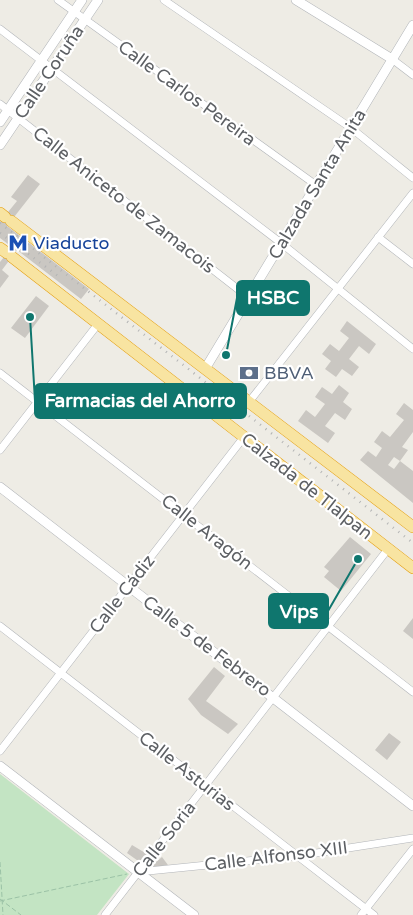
<svg xmlns="http://www.w3.org/2000/svg" width="413" height="915" font-family="'Varela Round',sans-serif">
	<rect width="100%" height="100%" fill="#eeece5"/>
	<path fill="#c3e4c3" d="M0 774 129 874 97 915H0Z"/>
	<path fill="#cac7c2" fill-rule="evenodd" d="M28 175 40 184 7 226 89 289 81 299 17 250 2 270 9 276 0 288V262L12 247 0 238V222L17 201 11 197Z
		M36 296 49 306 25 338 11 328Z
		M347 321 376 344 369 354 359 346 349 359 359 367 352 376 342 369 336 377 325 369 331 361 322 354 330 344 339 351 349 338 340 331Z
		M339 385 349 393 343 402 352 409 345 420 335 413 325 426 335 433 328 443 298 421 306 410 315 417 325 404 315 397 322 387 332 394Z
		M404 403 413 410V432L402 447 408 450 400 461 413 471V503L360 460 368 451 376 457 382 448 374 442 382 431 390 437 404 420 396 414ZM394 457 400 461 394 469 388 465Z
		M350 537 371 554 341 591 324 577 329 571 324 567Z
		M413 618V639L403 631Z
		M214 667 225 676 206 701 238 724 228 734 201 715 188 699Z
		M389 733 401 742 387 760 375 750Z
		M132 845 147 854 141 863 127 853Z
		M162 857 168 865 149 868Z"/>
	<g fill="none" stroke-linecap="round" stroke-linejoin="round">
		<g stroke="#b2b5b9" stroke-width="8">
			<path id="minor" d="M58 0 316 185
				M164 0 351 128 413 178
				M0 29 281 243 413 349
				M392 59 413 75
				M0 104 248 297
				M378 237 413 264
				M0 373 413 692
				M249 402 413 193
				M0 450 98 324
				M0 626 374 915
				M0 751 244 437
				M138 872 297 856 413 838
				M105 915 388 549
				M361 915 413 849"/>
		</g>
		<g stroke="#b2b5b9" stroke-width="10">
			<path id="tertiary" d="M296 0 392 59
				M0 122 82 0
				M0 145 98 0
				M205 369 413 25
				M0 487 413 806
				M0 766 194 915"/>
		</g>
		<g stroke="#e49e0f" stroke-width="12">
			<path id="trunk" d="M0 213 5 217
				M11 221 413 527
				M0 248 7 253
				M12 257 413 568"/>
		</g>
		<path stroke="#9bc2a6" stroke-width="1" stroke-dasharray="5 2.5" stroke-linecap="butt" d="M0 862 3 915
			M0 899 21 915
			M0 901 127 874"/>
		<use href="#minor" stroke="#fff" stroke-width="7"/>
		<use href="#tertiary" stroke="#fff" stroke-width="9"/>
		<use href="#trunk" stroke="#f8e4a1" stroke-width="11"/>
		<path stroke="#b3b4b4" stroke-width="2.5" stroke-dasharray="1 6" stroke-linecap="butt" d="M0 223 413 543
			M0 233 58 276"/>
	</g>
	<defs>
		<g id="metro-bare" transform="scale(1.5)"><path d="M-5.5 5V-5H-3L0 0L3-5H5.5V5H3V-.5L0 4L-3-.5V5Z" fill="#1a4fb4" stroke="#fff" stroke-width="2.5" paint-order="stroke"/></g>
		<g id="bank-bare" transform="scale(1.5)"><path d="M-6-4H6V4H-6ZM0-2.3a2.3 2.3 0 1 0 0 4.6a2.3 2.3 0 1 0 0-4.6Z" fill="#5c6f8a" stroke="#fff" stroke-width="2.5" paint-order="stroke"/></g>
	</defs>
	<g fill-rule="evenodd">
		<use href="#metro-bare" x="18" y="243"/>
		<use href="#bank-bare" x="249" y="373"/>
	</g>
	<g text-anchor="middle" dominant-baseline="central" stroke-width="4.5" stroke-linejoin="round" paint-order="stroke">
		<g font-size="18" fill="#5d6064" stroke="#fff">
			<text transform="translate(49 72) rotate(-56)">Calle Coruña</text>
			<text transform="translate(187 93) rotate(36)">Calle Carlos Pereira</text>
			<text transform="translate(317 184) rotate(-59)">Calzada Santa Anita</text>
			<text transform="translate(124 200) rotate(38)">Calle Aniceto de Zamacois</text>
			<text transform="translate(307 486) rotate(38)">Calzada de Tlalpan</text>
			<text transform="translate(207 532) rotate(38)">Calle Aragón</text>
			<text transform="translate(122 594) rotate(-52)">Calle Cádiz</text>
			<text transform="translate(207 646) rotate(37)">Calle 5 de Febrero</text>
			<text transform="translate(187 771) rotate(38)">Calle Asturias</text>
			<text transform="translate(164 839) rotate(-52)">Calle Soria</text>
			<text transform="translate(276 856) rotate(-7)">Calle Alfonso XIII</text>
		</g>
		<g font-size="18" fill="#164399" stroke="#fff" text-anchor="start">
			<text x="33" y="243">Viaducto</text>
		</g>
		<g font-size="18" fill="#4e5e75" stroke="#fff" text-anchor="start">
			<text x="264" y="373">BBVA</text>
		</g>
	</g>
	<path fill="none" stroke="#0f766e" stroke-width="2" d="M226 355L237 298M30 317L35 401M358 559L328 611"/>
	<g fill="#0f766e" stroke="#fff" stroke-width="2">
		<circle cx="226" cy="355" r="5"/>
		<circle cx="30" cy="317" r="5"/>
		<circle cx="358" cy="559" r="5"/>
	</g>
	<g fill="#0f766e" stroke="#0f766e" stroke-width="2">
		<rect x="237" y="281" width="72" height="34" rx="5"/>
		<rect x="35" y="384" width="211" height="34" rx="5"/>
		<rect x="269" y="594" width="59" height="34" rx="5"/>
	</g>
	<g font-size="19" text-anchor="middle" font-weight="bold" fill="#fff">
		<text x="273" y="304">HSBC</text>
		<text x="140" y="407">Farmacias del Ahorro</text>
		<text x="299" y="618">Vips</text>
	</g>
</svg>
